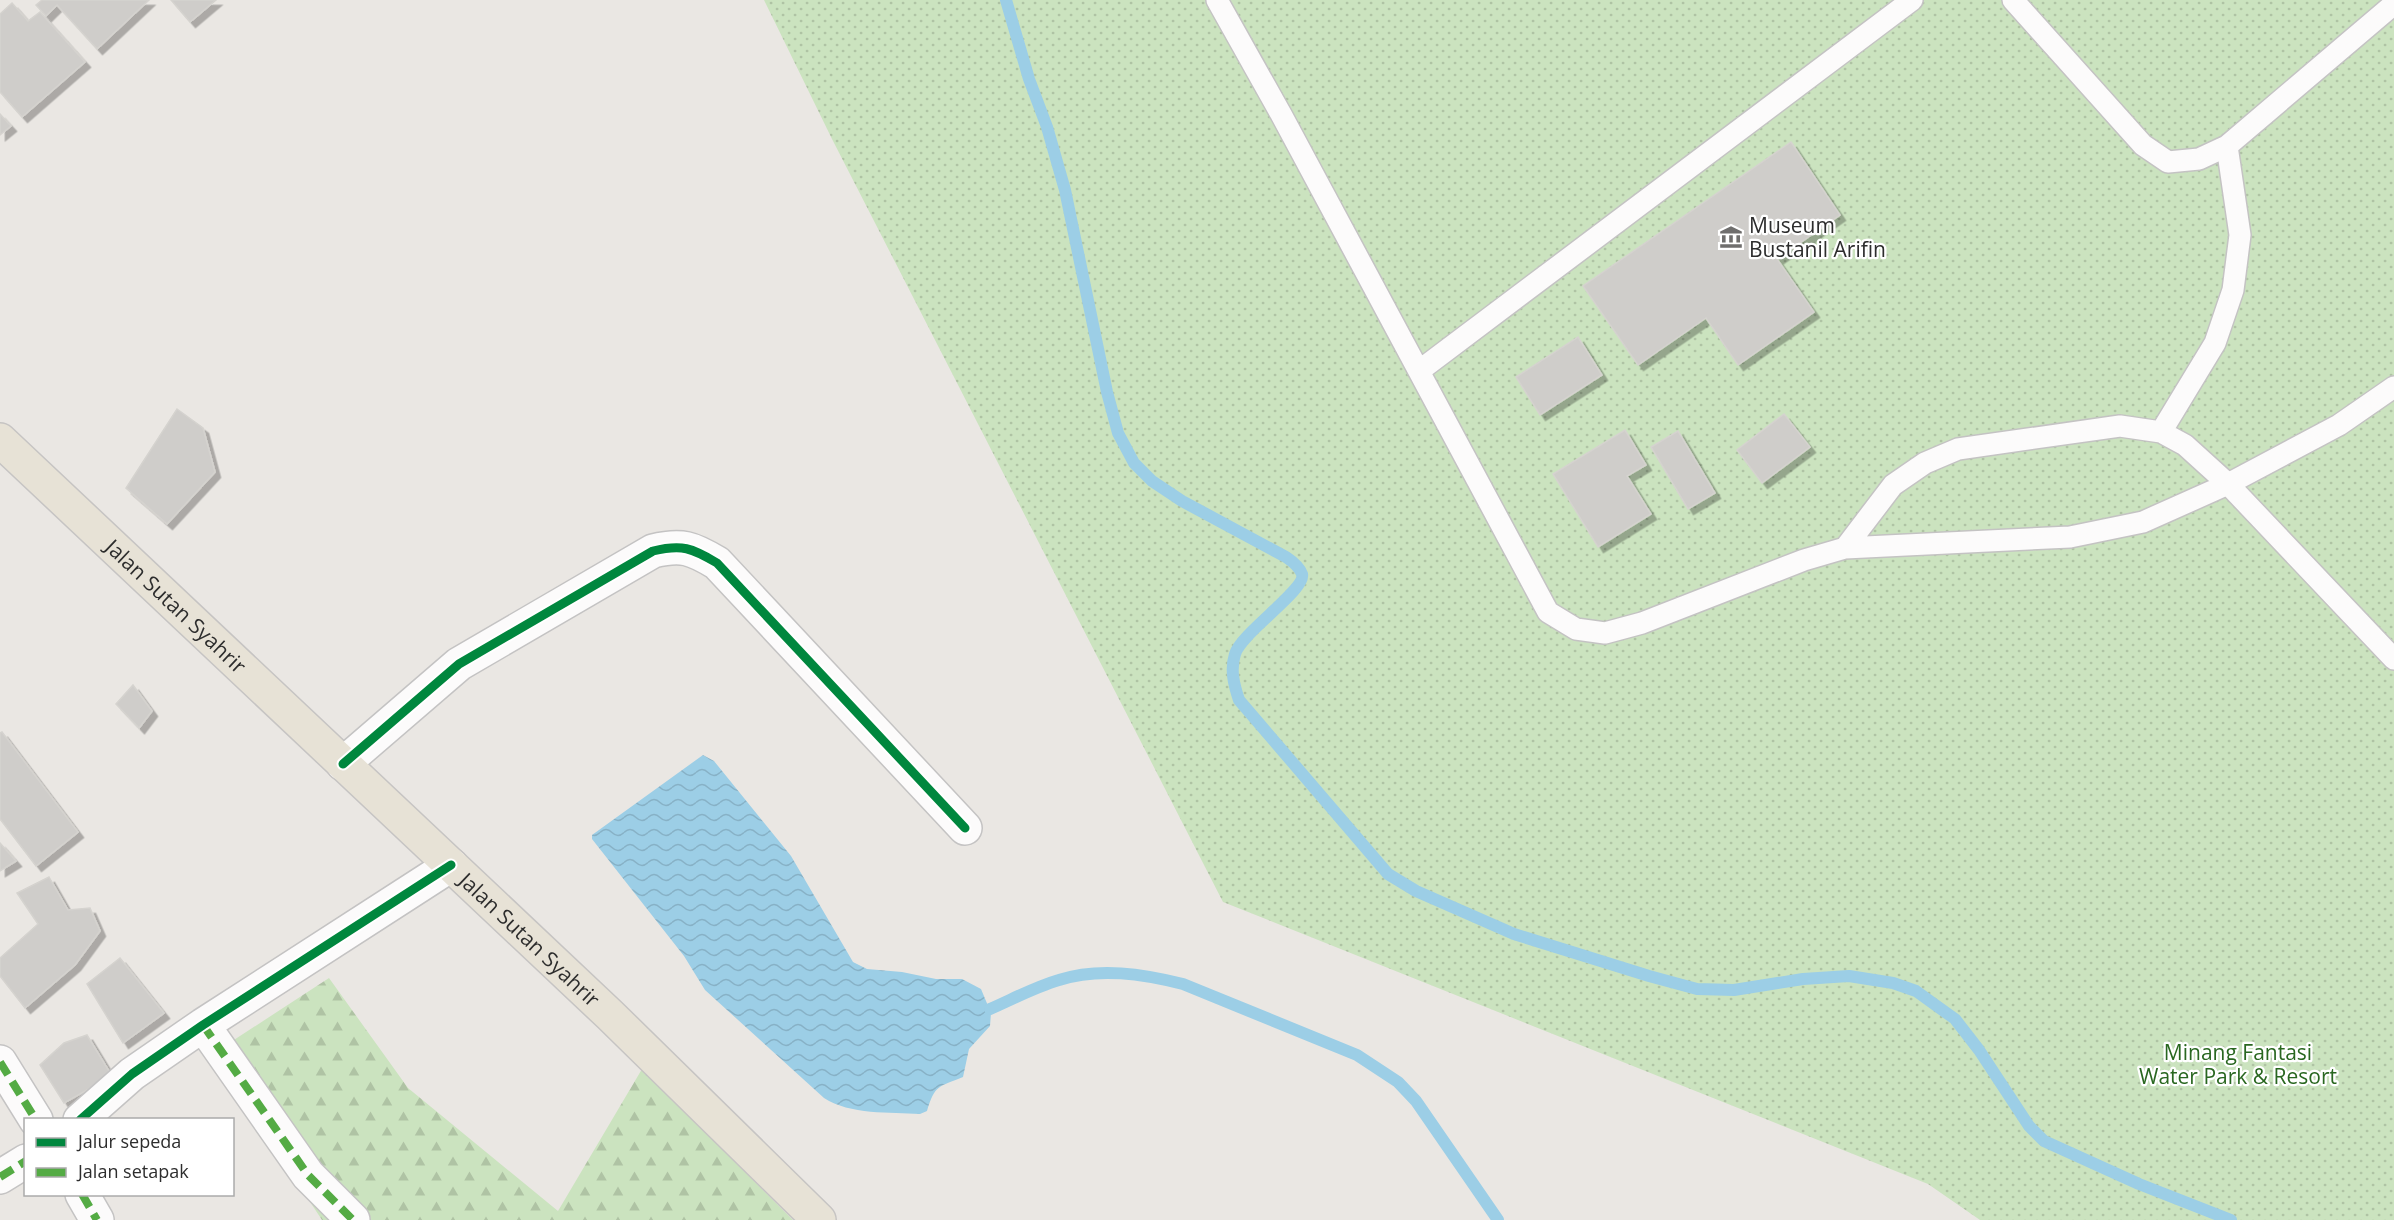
<svg xmlns="http://www.w3.org/2000/svg" width="2394" height="1220" font-family="'Open Sans',sans-serif">
	<defs>
		<pattern id="forest-firs" width="22" height="20" patternUnits="userSpaceOnUse" patternTransform="scale(1.5)"><rect width="22" height="20" fill="#cbe3bf"/><path d="M5 1l3.5 6h-7zM16 11l3.5 6h-7z" fill="#afc3a4"/></pattern>
		<pattern id="park-dots" width="8" height="8" patternUnits="userSpaceOnUse" patternTransform="scale(1.5)"><rect width="8" height="8" fill="#cbe3bf"/><path d="M2 2h.1M6 6h.1" fill="none" stroke="#afc3a4" stroke-width="1.8" stroke-linecap="round"/></pattern>
		<pattern id="water-waves" width="16" height="10" patternUnits="userSpaceOnUse" patternTransform="scale(1.5)"><rect width="16" height="10" fill="#9ccee6"/><path d="M0 5q4-4 8 0t8 0" fill="none" stroke="#87b1c6"/></pattern>
		<filter id="shadow"><feDropShadow dx="5.5" dy="5.5" stdDeviation="0" flood-color="#0004"/></filter>
	</defs>
	<rect width="100%" height="100%" fill="#eae7e3"/>
	<path fill="url(#forest-firs)" d="M329 978 408 1088 558 1211 642 1069 793 1220H322L224 1072 214 1053Z"/>
	<path fill="url(#park-dots)" d="M764 0H2394V1220H1980L1928 1184 1223 902 832 139Z"/>
	<path fill="url(#water-waves)" d="M703 755 714 761 791 856 853 962 867 969 902 972 936 979H962L981 989 991 1013 990 1026 969 1049 963 1077C939 1087 935 1084 927 1111L920 1114C890 1112 850 1115 824 1098L705 990 684 956 592 839V835Z"/>
	<g fill="none" stroke-linecap="round" stroke-linejoin="round">
		<path stroke="#9ccee6" stroke-width="12" d="M1006 0 1029 79 1047 127 1065 190 1107 392 1118 433 1134 463 1152 481 1182 501 1286 557C1292 561 1299 566 1302 574 1307 589 1241 633 1235 654 1230 670 1234 685 1239 700L1388 874 1416 891 1514 934 1649 976 1697 989 1734 990 1803 979 1849 976 1893 983 1916 991 1955 1019 1979 1050 2029 1126 2044 1141 2139 1184 2231 1220
			M990 1009C1013 999 1035 987 1059 980 1099 967 1143 974 1183 984L1357 1055 1398 1082 1416 1101 1498 1220"/>
	</g>
	<path fill="#cfcdca" stroke="#d5d3cf" stroke-width="1.5" filter="url(#shadow)" d="M42 0H149L97 49 57 5 46 16 36 5Z
		M171 0H216L190 22Z
		M12 3 28 21 40 12 85 62 22 117 0 92V14Z
		M0 114 11 126 0 135Z
		M1791 142 1840 215 1777 259 1814 312 1738 365 1706 318 1638 365 1583 286Z
		M1578 337 1602 375 1540 415 1516 377Z
		M177 409 203 428 215 472 167 524 126 488Z
		M1784 414 1810 447 1762 483 1737 450Z
		M1625 430 1646 465 1627 476 1651 514 1598 547 1553 474Z
		M1678 431 1715 493 1688 509 1651 447Z
		M133 685 152 711 139 728 116 704Z
		M2 732 78 832 36 866 0 819V733Z
		M0 843 16 861 0 871Z
		M49 877 68 910 90 908 100 931 75 965 25 1008 0 976V958L38 924 17 893Z
		M120 958 164 1013 123 1043 87 984Z
		M87 1035 112 1076 64 1103 40 1065 64 1043Z"/>
	<g fill="none" stroke-linecap="round" stroke-linejoin="round">
		<g stroke="#c4c3c3" stroke-width="24">
			<path id="service" d="M1217 0 1282 116 1548 612 1576 629 1605 633 1642 623 1804 560 1845 548 2070 537 2143 522 2228 484 2339 425 2394 387
				M2013 0 2143 145 2168 162 2199 159 2227 146 2394 4
				M1419 371 1912 0
				M2161 432 2215 343 2233 290 2240 235 2227 146
				M1845 548 1893 485 1925 463 1958 449 2120 426 2161 432 2185 445 2228 484 2394 659"/>
		</g>
		<g stroke="#c4c3c3" stroke-width="36">
			<path id="minor" d="M343 764 459 664 653 551C682 544 692 548 717 563L965 828
				M203 1025 308 1175 353 1220
				M0 1062 36 1120
				M80 1120 132 1074 203 1025 451 865
				M0 1177 26 1161
				M82 1194 97 1220"/>
		</g>
		<g stroke="#c6c4c3" stroke-width="36">
			<g id="trunk">
				<path id="s1" d="M0 440 610 1015 819 1220"/>
			</g>
		</g>
		<use href="#service" stroke="#fcfbfb" stroke-width="21"/>
		<use href="#minor" stroke="#fcfbfb" stroke-width="33"/>
		<use href="#trunk" stroke="#e7e2d6" stroke-width="33"/>
		<path stroke="#54ab44" stroke-width="8" stroke-dasharray="15 8" stroke-linecap="butt" d="M203 1025 308 1175 353 1220
			M0 1062 36 1120
			M0 1177 26 1161
			M82 1194 97 1220"/>
		<g stroke="#fff" stroke-width="13">
			<path id="cycleway" d="M343 764 459 664 653 551C682 544 692 548 717 563L965 828
				M80 1120 132 1074 203 1025 451 865"/>
		</g>
		<use href="#cycleway" stroke="#00873e" stroke-width="9"/>
	</g>
	<defs>
		<g id="museum-bare" transform="scale(1.8)"><path d="M0-6L6-3V-2H-6V-3ZM-5-1h2V3h-2ZM-1-1h2V3h-2ZM3-1h2V3H3ZM-6 4H6V6H-6Z" fill="#6f6e6d" stroke="#fff" stroke-width="2.5" paint-order="stroke"/></g>
	</defs>
	<g fill-rule="evenodd">
		<use href="#museum-bare" x="1731" y="237"/>
	</g>
	<g text-anchor="middle" dominant-baseline="central" stroke-width="4.5" stroke-linejoin="round" paint-order="stroke">
		<g font-size="21" fill="#2d2d2d" stroke="#fff" text-anchor="start">
			<text x="1749" y="225">Museum<tspan x="1749" dy="24">Bustanil Arifin</tspan></text>
		</g>
		<g font-size="21" fill="#2d2d2d" stroke="#fff">
			<text stroke="none"><textPath href="#s1" startOffset="242">Jalan Sutan Syahrir</textPath></text>
			<text stroke="none"><textPath href="#s1" startOffset="728">Jalan Sutan Syahrir</textPath></text>
		</g>
		<g font-size="21" fill="#296720" stroke="#fff">
			<text x="2238" y="1052">Minang Fantasi<tspan x="2238" dy="24">Water Park &amp; Resort</tspan></text>
		</g>
	</g>
	<rect x="24" y="1118" width="210" height="78" fill="#ffffff" stroke="#ababab" stroke-width="1.5"/>
	<rect x="36" y="1138" width="30" height="9" fill="#00873e" stroke="#ababab" stroke-width="1.5"/>
	<text x="78" y="1148" font-size="18" fill="#2d2d2d">Jalur sepeda</text>
	<rect x="36" y="1168" width="30" height="9" fill="#54ab44" stroke="#ababab" stroke-width="1.5"/>
	<text x="78" y="1178" font-size="18" fill="#2d2d2d">Jalan setapak</text>
</svg>
